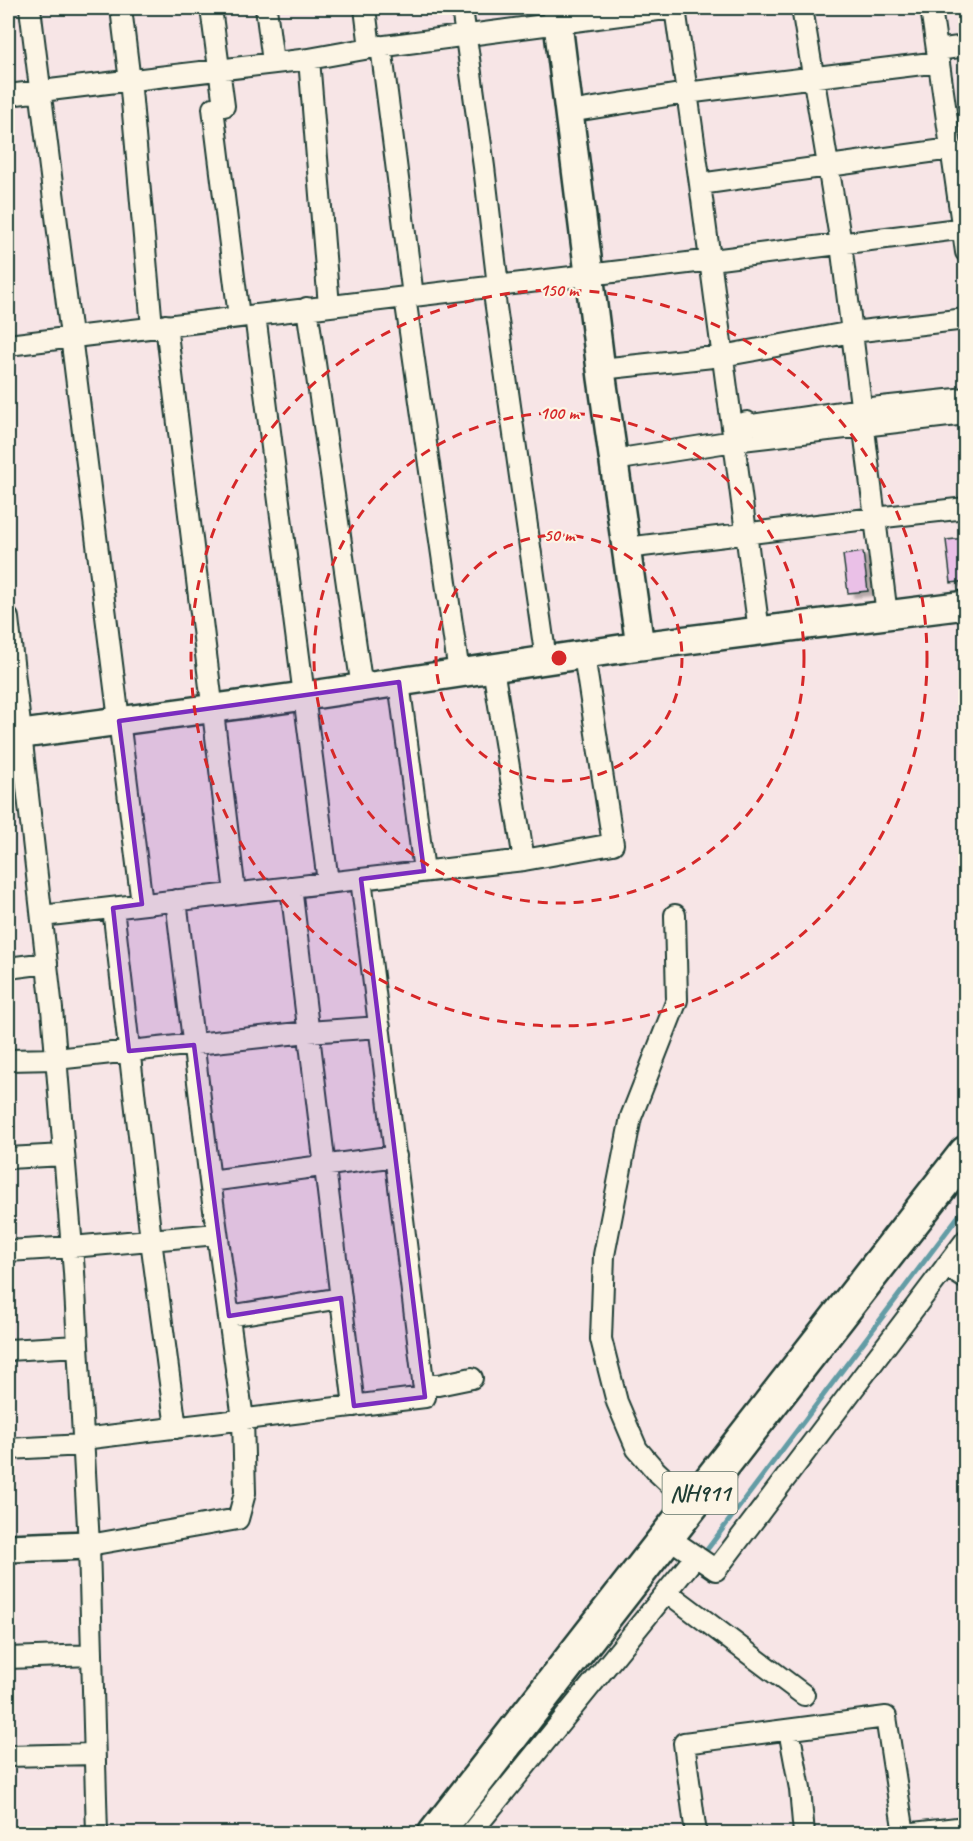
<svg xmlns="http://www.w3.org/2000/svg" width="973" height="1841" font-family="Caveat,sans-serif">
	<defs>
		<filter id="shadow"><feDropShadow dx="6" dy="4" stdDeviation="1.5" flood-color="#0004"/></filter>
	</defs>
	<rect width="100%" height="100%" fill="#f7e5e6"/>
	<filter id="ink" filterUnits="userSpaceOnUse"><feTurbulence type="fractalNoise" baseFrequency=".0167" numOctaves="2"/><feDisplacementMap in="SourceGraphic" scale="12" xChannelSelector="R" yChannelSelector="G"/><feConvolveMatrix kernelMatrix="1 2 1 2 8 2 1 2 1" color-interpolation-filters="sRGB"/></filter>
	<g filter="url(#ink)">
		<g fill="none" stroke-linecap="round" stroke-linejoin="round">
			<path stroke="#639ca5" stroke-width="5" d="M703 1555 966 1206"/>
		</g>
		<path fill="#eac0e7" stroke="#1f3d34" stroke-width="1.5" filter="url(#shadow)" d="M966 538V581L951 583 946 540Z
			M863 552 868 591 848 593 843 555Z"/>
		<g fill="none" stroke-linecap="round" stroke-linejoin="round">
			<g stroke="#1f3d34" stroke-width="24">
				<path id="street" d="M30 8 142 904
					M121 8 131 90 152 327
					M211 8 224 106 213 108 239 317
					M266 8 273 62
					M365 8 370 48 673 8
					M462 8 484 167 498 286
					M675 8 700 184 759 631
					M802 8 841 244 887 615
					M931 8 966 252
					M381 46 413 296
					M937 50 966 46
					M309 59 329 306
					M8 95 309 59 370 48
					M569 112 686 93 939 62
					M700 184 951 149
					M493 286 546 660
					M405 297 459 673
					M307 308 362 688
					M255 315 328 882
					M166 325 235 893
					M8 345 696 262 966 228
					M601 369 722 356 852 332 966 319
					M732 427 747 422 751 425 862 409 966 398
					M614 460 734 441 966 414
					M626 548 875 518 966 508
					M8 618 52 1009 74 1272 89 1545 97 1834
					M493 668 524 860
					M399 682 424 871
					M291 887 354 1406
					M113 908 151 1240 176 1428
					M675 915 677 1000 631 1117 604 1255 601 1339 617 1402 637 1449 656 1471 691 1504
					M42 916 524 860 613 844 584 655
					M8 968 47 963
					M8 1060 56 1059 308 1032 380 1027
					M8 1158 64 1155
					M210 1181 396 1156
					M8 1251 72 1247 217 1234
					M946 1266 966 1279
					M229 1316 341 1298
					M8 1350 78 1346
					M423 1383 438 1385 472 1378
					M83 1439 425 1397 361 879
					M8 1449 84 1445
					M666 1536 716 1570 966 1240
					M89 1545 238 1519 245 1493 243 1419 210 1181 176 900
					M667 1592 804 1695
					M8 1658 92 1655
					M789 1730 800 1789 804 1834
					M8 1756 94 1754
					M470 1834 696 1556
					M696 1834 684 1743 886 1717 904 1834
					M905 1834 966 1827"/>
			</g>
			<g stroke="#1f3d34" stroke-width="32">
				<path id="secondary" d="M556 8 602 378 640 646
					M8 736 319 694 640 646 966 605
					M8 1548 89 1545"/>
			</g>
			<g stroke="#1f3d34" stroke-width="38">
				<path id="highway" d="M435 1834 966 1153"/>
			</g>
			<use href="#street" stroke="#fcf5e5" stroke-width="20"/>
			<use href="#secondary" stroke="#fcf5e5" stroke-width="27"/>
			<use href="#highway" stroke="#fcf5e5" stroke-width="33"/>
		</g>
	</g>
	<path fill="#7b2cbf" fill-opacity="0.2" stroke="#7b2cbf" stroke-width="4.5" stroke-linejoin="round" d="M399 682 424 871 361 879 425 1397 354 1406 341 1298 229 1316 194 1045 129 1051 113 908 142 904 119 721Z"/>
	<g fill="none" stroke="#d62828" stroke-width="3" stroke-dasharray="10 8">
		<circle cx="559" cy="658" r="123"/>
		<circle cx="559" cy="658" r="245"/>
		<circle cx="559" cy="658" r="368"/>
	</g>
	<g text-anchor="middle" dominant-baseline="central" stroke-width="4.5" stroke-linejoin="round" paint-order="stroke">
		<rect fill="#fcf5e5" stroke="#617469" stroke-width="1.5" x="662.5" y="1472" width="75" height="42" rx="4.5"/>
		<g font-size="24" font-weight="bold" fill="#1f3d34">
			<text x="700" y="1493">NH911</text>
		</g>
	</g>
	<circle cx="559" cy="658" r="9" fill="#d62828" stroke="#fcf5e5" stroke-width="3"/>
	<g font-size="18" text-anchor="middle" font-weight="bold" fill="#d62828" stroke="#fcf5e5" stroke-width="4.5" stroke-linejoin="round" paint-order="stroke">
		<text x="559" y="296">150 m</text>
		<text x="559" y="419">100 m</text>
		<text x="559" y="541">50 m</text>
	</g>
	<rect width="973" height="1841" fill="none" stroke="#fcf5e5" stroke-width="30"/>
	<rect x="15" y="15" width="943" height="1811" fill="none" stroke="#1f3d34" stroke-width="2" filter="url(#ink)"/>
</svg>
